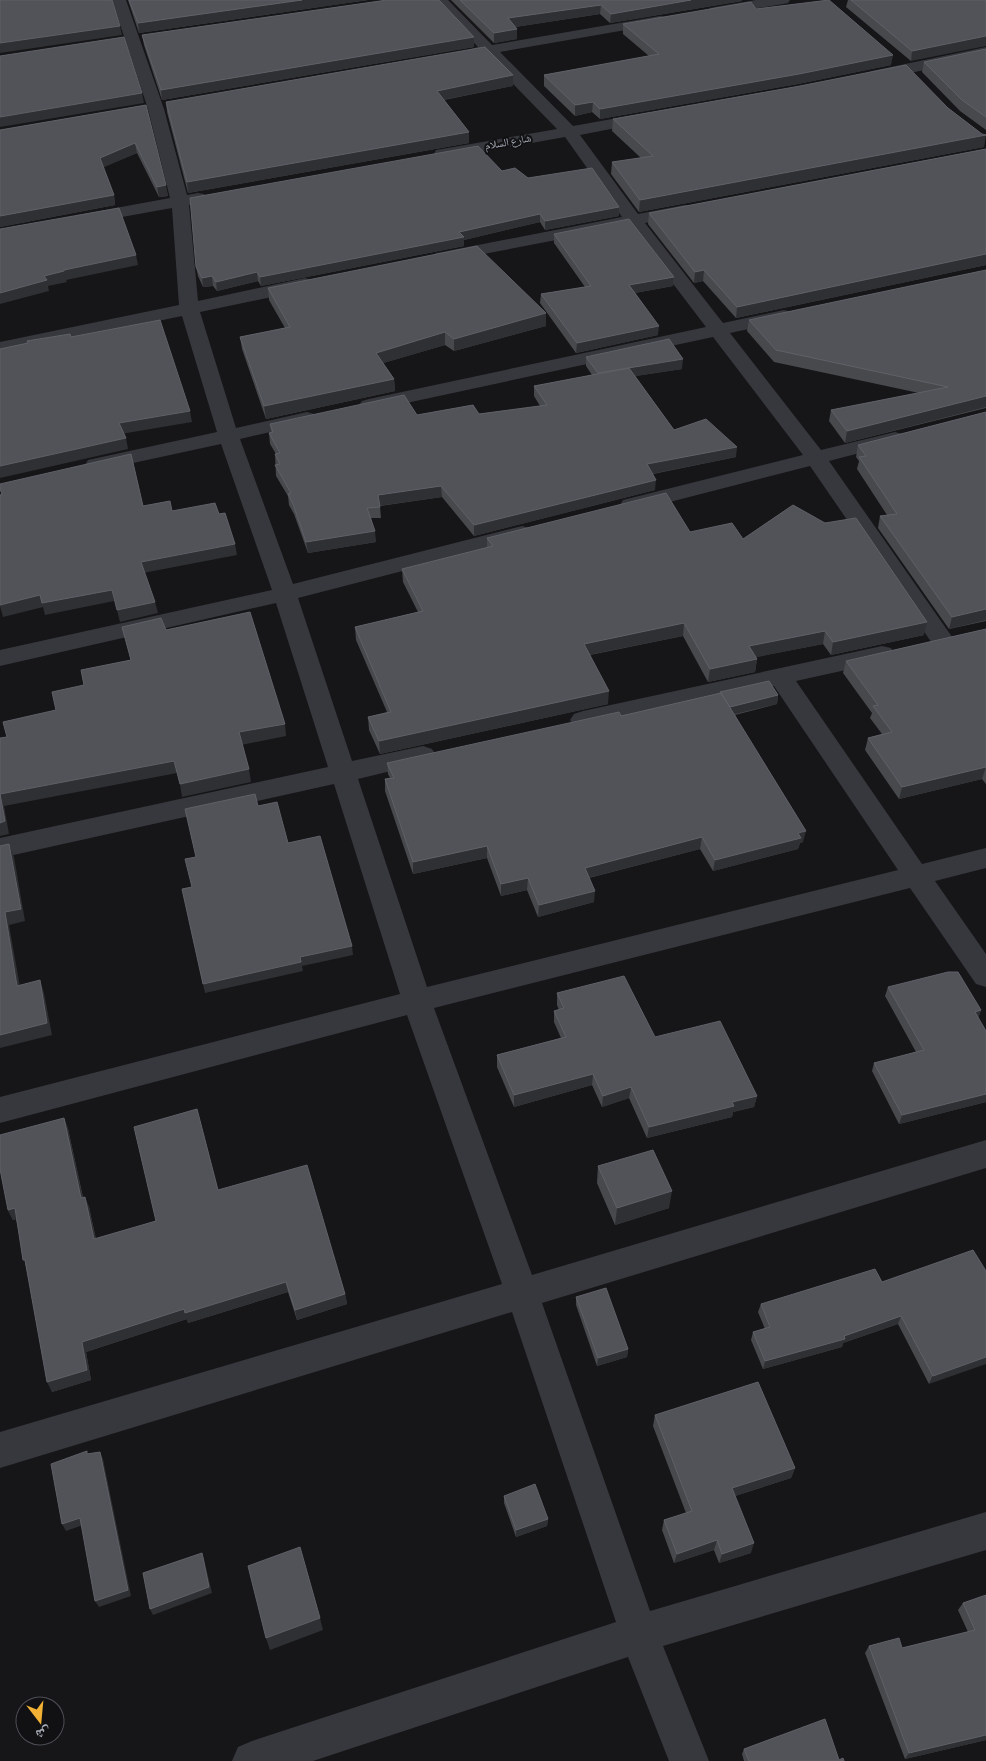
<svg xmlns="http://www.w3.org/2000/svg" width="986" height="1761" font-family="'Sofia Sans Condensed','Noto Naskh Arabic',sans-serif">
	<rect width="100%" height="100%" fill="#161618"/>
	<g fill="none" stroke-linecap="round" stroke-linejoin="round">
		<path fill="#37383d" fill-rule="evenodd" d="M112 0H126L164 109 187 195 198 193 204 194 207 198 204 202 189 205 198 301 305 278 312 280 314 284 312 288 305 290 200 312 236 428 307 412 314 414 317 418 314 422 240 439 293 584 522 526 530 528 533 533 530 538 298 598 352 761 423 746 432 749 436 755 432 761 358 779 427 987 898 870 774 686 583 729 574 726 570 720 574 714 583 711 882 646 891 648 894 654 891 660 796 681 922 864 986 848V868L935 881 986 954V987L976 984 910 888 434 1008 532 1275 986 1140V1168L542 1303 650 1611 986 1512V1550L663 1646 709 1761H669L628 1657 313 1761H232L238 1747 252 1741 616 1622 512 1312 0 1468V1432L502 1284 407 1015 0 1123V1097L400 994 334 784 0 858V838L328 767 276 603 0 666V650L272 590 221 444 96 471 88 470 85 465 88 460 217 432 182 316 0 354V342L179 305 172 208 83 224 77 223 74 219 77 215 83 214 170 198 148 109Z
			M433 0H448L492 45 660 16 665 17 667 20 665 23 660 24 500 52 573 126 651 112 657 114 659 117 657 120 580 135 638 214 685 205 691 206 694 210 691 214 645 223 723 323 784 310 791 312 794 316 791 320 730 333 821 450 895 432 902 434 905 438 902 442 829 461 950 634 954 640 950 646 942 648 934 646 810 466 631 512 623 510 620 505 623 500 803 455 713 337 369 411 362 409 359 405 362 401 369 399 706 327 629 226 442 262 436 261 433 257 436 253 442 252 622 217 565 137 442 159 436 158 434 154 436 150 442 149 557 129 485 55H471L468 52 471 49 478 47Z
			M756 0H790L788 3 783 4 715 15 710 14 708 11 710 8 715 7Z
			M986 47V57L872 81 866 79 864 76 866 73 872 71Z"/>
	</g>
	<path fill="#47494d" d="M128 0H368L139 33Z
		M451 0H742V1L610 23 600 14 515 27 517 39 494 43Z
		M848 0H986L911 61 846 7Z
		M756 9 891 65 798 84 600 119 592 112 575 116 544 86V75L649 56 623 34V24Z
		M142 35 474 47 162 100 144 45Z
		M986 49V130L960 111 922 72 924 62Z
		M513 86 444 100 469 143 188 193 167 112 166 102Z
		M146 105 168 196 159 197 137 153 103 167 114 195 115 205 0 227V130Z
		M613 119 984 147 639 212 611 174 612 162 641 158 612 131Z
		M986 149V265L736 318 703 281 694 283 648 224 649 213Z
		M502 171 528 178 619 216 545 230 540 222 464 240V246L261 286 258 281 217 291 213 286 203 287 198 276 196 267Z
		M554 234 674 277 673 286 635 293 658 335 576 353 540 303 541 294 585 287 554 243Z
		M986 270V408L845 443 829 421 831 410 919 393 774 362 747 331 749 320Z
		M268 288 546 326 454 351 445 345 383 363 394 379 395 391 266 419 242 349 240 337 285 328 269 300Z
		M586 357 682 369 635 376 674 430 736 457 653 474 655 490 474 536 442 497 380 506 381 518H371L376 542 308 553 294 514 289 505 288 496 276 476 275 454H276L270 444 269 433 271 432 270 424 417 415 479 414 540 406 534 396V386L592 375 586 366Z
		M986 412V621L949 629 878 528 880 516 887 515 857 469 859 461 856 457 858 445Z
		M690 532 743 539 924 635 831 655 823 644 756 657 757 659 755 672 708 682 683 636 590 655 608 704 380 754 369 730 368 717 387 712 356 640 355 627 418 612 403 582 402 569 487 548V538Z
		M986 629V784L982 779 899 799 865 750 868 738 882 734 870 718 872 713 843 673 846 661Z
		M720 692 778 695 777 704 735 715 803 842 800 843 798 849 713 871 700 849 589 878 594 902 538 917 527 890 501 896 487 858 413 874 385 791V779L390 778 388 774 387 763 621 716 720 693Z
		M888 987 981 1010 978 1018 986 1031V1102L899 1124 872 1071 874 1063 916 1052 885 996Z
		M557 993 655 1037 757 1096 754 1107 733 1112 732 1117 647 1138 629 1098 602 1107 592 1085 514 1107 497 1067V1055L561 1038 554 1022V1011L559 1010 557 1005Z
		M64 1118 68 1129 83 1197 89 1207 96 1239 156 1221 218 1190 345 1294 347 1304 297 1320 288 1292 188 1323 187 1319 86 1352 91 1380 52 1392 16 1219 13 1220 8 1210Z
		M598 1166 669 1208 615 1225 597 1183Z
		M986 1271 929 1384 898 1324 843 1343 842 1347 763 1369 751 1340 753 1332 765 1329 758 1312 761 1304 882 1282Z
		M576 1297 628 1349 627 1357 597 1366 576 1305Z
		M655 1415 795 1468 791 1478 735 1496 751 1553 719 1563 714 1550 674 1563 662 1530 664 1520 686 1513 653 1426Z
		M504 1496 548 1519 547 1526 516 1537 504 1503Z
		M986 1595V1740L905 1759 865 1653 869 1646 902 1648 968 1632 958 1610 963 1603Z
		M744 1749 839 1760 844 1761H744L742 1754Z"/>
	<path fill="#2f3033" d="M302 0H368L139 33 138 23Z
		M691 0H742V1L610 23 611 14Z
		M601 5 600 14 508 28V18Z
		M120 26 122 35 0 53V43Z
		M517 29V39L494 43V33Z
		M986 36V46L911 61 912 51Z
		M474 37V47L162 100 161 90Z
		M893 55 891 65 798 84 600 119V109Z
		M513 75V86L437 101V91Z
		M142 93 144 103 0 127V117Z
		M593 102 592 112 575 116V105Z
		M469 132V143L188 193 187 182Z
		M986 135 984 147 639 212 640 200Z
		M135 143 137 153 102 168 100 158Z
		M166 185 168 196 159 197 157 187Z
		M114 195 115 205 0 227V216Z
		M619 207V216L545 230V221Z
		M540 214V222L464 240V246L261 286 260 277Z
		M986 254V265L736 318 737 307Z
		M136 255 138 265 66 280 67 282 48 286 49 291 0 304V293L44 276 64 270Z
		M704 270 703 281 694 283 695 272Z
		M257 272 258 281 217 291 216 282Z
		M212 276 213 286 203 287 202 278Z
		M674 277 673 286 629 294V285Z
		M546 313V326L454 351V339Z
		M659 326 658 335 576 353 577 343Z
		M445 332V345L377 365 376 353Z
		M683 359 682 369 598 382V373Z
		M394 379 395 391 266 419 264 406Z
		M986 396V407L845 443 847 431Z
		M190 411 192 422 121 434 119 423Z
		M126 438 128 449 0 478V466Z
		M737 447 736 457 646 475 647 464Z
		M656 480 655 490 474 536V525Z
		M441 486 442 497 378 506V495Z
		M375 531 376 542 308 553 306 542Z
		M235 544 237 555 143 573 141 562Z
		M112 590 114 601 45 615 43 607 3 617 0 606V605L40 595Z
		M155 602 158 613 120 622 117 610Z
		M986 609V620L949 629 952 617Z
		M927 622 924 635 831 655 833 642Z
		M684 623 683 636 583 656 584 644Z
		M825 631 823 644 747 659 749 646Z
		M757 659 755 672 708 682 710 669Z
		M609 691 608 704 380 754 379 741Z
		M778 695 777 704 727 716 729 707Z
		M285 724 286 736 241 745 239 732Z
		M174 761 177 773 4 806 9 834 0 836V794Z
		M986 767 982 779 899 799 902 787Z
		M249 769 251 782 182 797 180 784Z
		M806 831 803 842 800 843 798 849 713 871 715 860Z
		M702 837 700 849 584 879 585 868Z
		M9 844 14 857 25 921 9 925 22 998 17 986 5 912Z
		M487 846V858L413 874V862Z
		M528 878 527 890 501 896V884Z
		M595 891 594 902 538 917 539 905Z
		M352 946 353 955 302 966 303 971 205 993 203 984 300 957Z
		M40 980 44 993 52 1035 0 1048V1035Z
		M981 1010 978 1019 975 1012Z
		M593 1074 592 1085 514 1107V1095Z
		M631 1087 629 1098 602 1107 603 1096Z
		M986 1094V1102L899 1124 902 1115Z
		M757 1096 754 1107 733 1112 732 1117 647 1138 649 1127 732 1102Z
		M64 1118 68 1129 85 1208 81 1198Z
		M672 1191 669 1208 615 1225 617 1208Z
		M85 1197 89 1207 98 1250 94 1239Z
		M15 1208 19 1218 13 1220 8 1210Z
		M286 1282 288 1292 188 1323 187 1319 86 1352 91 1380 52 1392 47 1382 82 1342 184 1309Z
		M345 1294 347 1304 297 1320 295 1310Z
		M901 1316 898 1324 843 1343 842 1347 763 1369 765 1361 844 1336Z
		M628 1349 627 1357 597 1366 598 1358Z
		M986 1357V1364L929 1384 933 1376Z
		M100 1452 103 1459 131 1596 99 1607 95 1601Z
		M795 1468 791 1478 729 1498 732 1488Z
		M80 1518 83 1525 66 1531 62 1524Z
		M548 1519 547 1526 516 1537V1530Z
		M717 1540 714 1550 674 1563 677 1554Z
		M754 1543 751 1553 719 1563 722 1554Z
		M202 1553 204 1559 212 1593 153 1615 150 1609Z
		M320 1618 323 1630 270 1650 266 1638Z
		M986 1735V1740L905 1759 909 1753Z"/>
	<path fill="#525359" stroke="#5f6168" d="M0 0H112L120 26 0 43Z
		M129 0H302L138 23Z
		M387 0H439L474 37 161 90 142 35Z
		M460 0H691L611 14 601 5 508 18 517 29 494 33Z
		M829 0 893 55 799 74 600 109 593 102 575 105 544 75 659 54 623 24 751 2 756 9Z
		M851 0H986V36L912 51Z
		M124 37 142 93 0 117V56Z
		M485 47 513 75 437 91 469 132 187 182 166 102Z
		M986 49V117L962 100 924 62Z
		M906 65 948 108 982 134 986 135 640 200 612 162 653 156 613 119 800 86Z
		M146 105 166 185 157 187 135 143 100 158 114 195 0 216V130Z
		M478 146 502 171 515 168 528 178 592 168 619 207 545 221 540 214 459 232 464 237 260 277 257 272 216 282 212 276 202 278 196 267 190 198Z
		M986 149V254L737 307 704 270 695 272 649 213Z
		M119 208 136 255 64 270V271L44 276 47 280 0 293V229Z
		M629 219 674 277 629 285 659 326 577 343 541 294 591 286 554 234Z
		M477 246 546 313 454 339 445 332 376 353 394 379 264 406 240 337 290 327 268 288Z
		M986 270V396L847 431 831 410 948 387 776 350 749 320Z
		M160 320 190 411 119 423 126 438 0 466V349L28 343 27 341 70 334 71 337Z
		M669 339 683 359 598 373 586 357Z
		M629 368 674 430 706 419 737 447 647 464 656 480 474 525 441 486 378 495 380 507 367 508 375 531 306 542 293 504 288 494 291 493 275 465 280 464 275 454 280 453 269 433 273 432 270 424 404 395 417 415 473 405 479 414 547 405 534 386Z
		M986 412V609L952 617 880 516 897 514 859 457 866 456 858 445Z
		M131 454 143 506 170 501 172 511 215 503 219 514 225 513 235 544 141 562 155 602 117 610 112 590 42 603 40 595 0 605V495L2 494 0 489V484Z
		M666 493 690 532 732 523 743 539 793 505 825 523 856 518 927 622 833 642 825 631 749 646 757 659 710 669 684 623 584 644 609 691 379 741 368 717 391 712 355 627 423 611 402 569 493 546 487 538Z
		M250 612 285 724 239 732 249 769 180 784 174 761 0 794 5 821 0 823V738L7 737 3 722 56 710 52 692 84 685 81 670 131 660 122 627 161 618 166 630Z
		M986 629V767L902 787 868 738 892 732 873 706 878 705 846 661Z
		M769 681 778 695 730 707 720 692Z
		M721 693 806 831 798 833 801 838 715 860 702 837 585 868 595 891 539 905 528 878 501 884 487 846 413 862 385 779 394 778 387 763 619 712 621 716Z
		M255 794 258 806 277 802 288 843 320 836 352 946 300 957 301 962 203 984 182 889 192 887 185 859 196 857 185 809Z
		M9 844 21 909 5 912 17 986 40 980 47 1023 0 1035V846Z
		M948 972H958L981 1010 975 1012 986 1031V1094L902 1115 874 1063 924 1050 888 987Z
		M624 976 655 1037 720 1021 757 1096 732 1102 734 1106 649 1127 631 1087 603 1096 593 1074 514 1095 497 1055 566 1037 554 1011 564 1008 557 993Z
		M197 1109 218 1190 307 1165 345 1294 295 1310 286 1282 185 1313 184 1309 82 1342 87 1370 47 1382 25 1260H23L15 1208 8 1210 0 1169V1135L64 1118 81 1198 85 1197 94 1239 156 1221 134 1127Z
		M653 1150 672 1191 617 1208 598 1166Z
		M973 1250 986 1271V1357L933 1376 901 1316 844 1336 845 1339 765 1361 753 1332 770 1327 761 1304 875 1269 882 1282Z
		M606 1288 628 1349 598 1358 576 1297Z
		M758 1382 795 1468 732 1488 754 1543 722 1554 717 1540 677 1554 664 1520 692 1511 655 1415Z
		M87 1451V1454L100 1452 128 1590 95 1601 80 1518 62 1524 51 1464Z
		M535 1484 548 1519 516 1530 504 1496Z
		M300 1547 320 1618 266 1638 248 1566Z
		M202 1553 209 1587 150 1609 143 1573Z
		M986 1595V1735L909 1753 869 1646 899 1638 902 1648 975 1630 963 1603Z
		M825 1719 839 1760 843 1758 844 1761H749L744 1749Z"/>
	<g text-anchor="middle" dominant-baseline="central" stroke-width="4" stroke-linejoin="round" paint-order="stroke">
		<g font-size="11" fill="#a8adb8" stroke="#111113">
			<text transform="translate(508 142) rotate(-10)">شارع السلام</text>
		</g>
	</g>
	<g transform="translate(40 1721) rotate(164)"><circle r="24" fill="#111113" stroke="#4d4f55"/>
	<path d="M0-4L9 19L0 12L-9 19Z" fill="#f2b134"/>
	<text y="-8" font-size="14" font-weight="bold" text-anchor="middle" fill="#a8adb8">ش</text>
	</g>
</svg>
